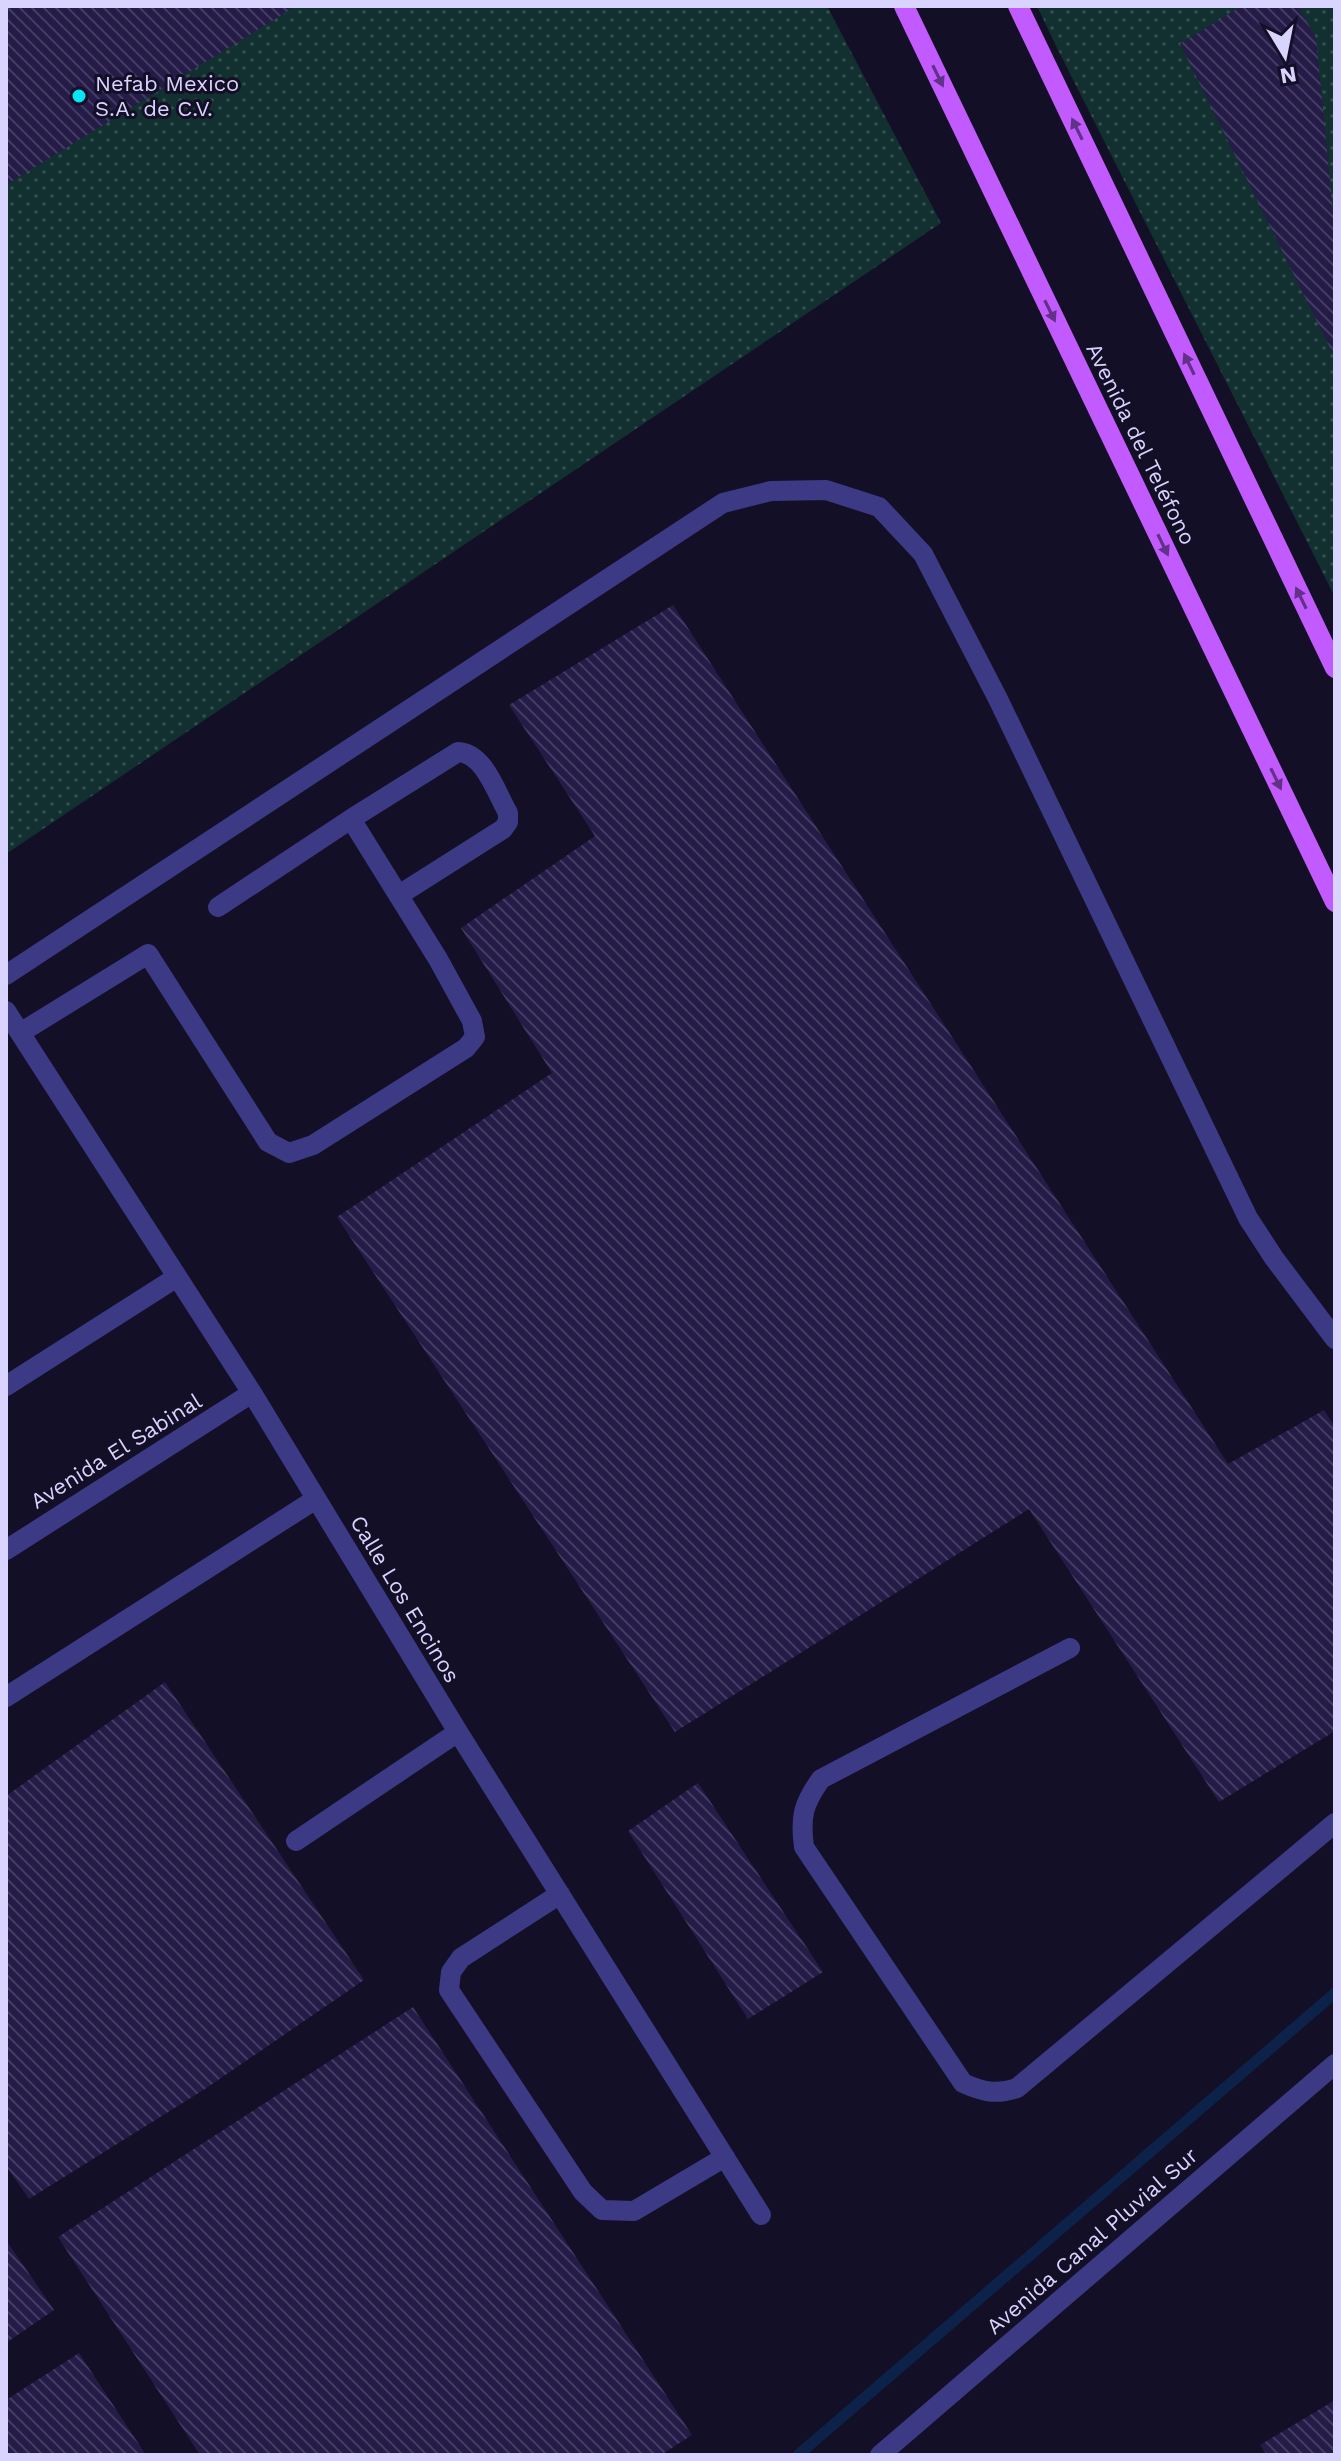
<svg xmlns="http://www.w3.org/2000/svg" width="1341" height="2461" font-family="'Work Sans',sans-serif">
	<defs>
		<pattern id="grass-dots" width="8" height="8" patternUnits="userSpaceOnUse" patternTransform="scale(2)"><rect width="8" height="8" fill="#12302f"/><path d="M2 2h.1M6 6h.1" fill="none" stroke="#344d4e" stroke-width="1.8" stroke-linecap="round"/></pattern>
		<pattern id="building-back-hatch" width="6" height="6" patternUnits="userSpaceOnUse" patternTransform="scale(2)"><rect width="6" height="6" fill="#241b47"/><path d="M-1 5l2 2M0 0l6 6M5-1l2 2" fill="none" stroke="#433b63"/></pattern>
	</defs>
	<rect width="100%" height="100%" fill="#130f26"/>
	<path fill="url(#grass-dots)" d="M6 6H827L941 223 6 854Z
		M1037 6H1335V597L1057 48Z"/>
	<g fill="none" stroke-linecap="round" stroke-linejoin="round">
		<path stroke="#0c2248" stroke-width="11" d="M798 2455 1335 1993"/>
	</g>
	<path fill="url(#building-back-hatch)" d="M6 6H296L6 185Z
		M1242 6H1298L1316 38 1335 233V358L1180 44Z
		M673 605 1228 1464 1324 1410 1335 1427V1731L1219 1802 1029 1509 675 1732 337 1217 552 1073 461 928 595 836 509 705Z
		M165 1682 364 1980 205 2089 29 2199 6 2166V1796Z
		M698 1783 823 1972 748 2019 628 1831Z
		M413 2007 692 2435 661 2455H200L58 2237Z
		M6 2240 54 2310 6 2343Z
		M79 2353 146 2455H6V2400Z
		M1335 2400V2455H1267L1260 2445Z"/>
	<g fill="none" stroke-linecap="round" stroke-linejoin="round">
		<path stroke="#3d3a85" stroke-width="20" d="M218 907 351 819
			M6 975 723 503 771 491 826 490 879 507 923 554 998 699 1248 1218 1274 1258 1335 1339
			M6 1011 252 1393 458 1732 761 2215
			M20 1033 148 954 268 1142 289 1153 313 1145 466 1048 475 1037 472 1021 438 959 351 819 458 752C484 753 496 792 508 813V822L503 829 399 895
			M6 1386 177 1277
			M6 1550 252 1393
			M1070 1648 821 1779C803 1804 800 1817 804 1847L963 2083C983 2092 996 2095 1017 2088L1335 1823
			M6 1697 316 1499
			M296 1841 458 1732
			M560 1894 461 1958 451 1972 449 1990 583 2192 602 2210 634 2211 725 2157
			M880 2455 1335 2064"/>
		<path stroke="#c25bff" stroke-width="20" d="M904 6 1335 902
			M1018 6 1335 668"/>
	</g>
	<defs><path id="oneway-solid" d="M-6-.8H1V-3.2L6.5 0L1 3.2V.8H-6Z" transform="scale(2)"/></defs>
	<g fill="#623188">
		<use href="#oneway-solid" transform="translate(938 76) rotate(64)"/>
		<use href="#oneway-solid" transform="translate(1077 129) rotate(-116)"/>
		<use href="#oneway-solid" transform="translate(1050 311) rotate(64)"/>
		<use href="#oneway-solid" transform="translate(1189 364) rotate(-116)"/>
		<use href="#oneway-solid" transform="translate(1163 545) rotate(64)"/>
		<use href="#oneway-solid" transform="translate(1301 598) rotate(-116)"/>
		<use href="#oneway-solid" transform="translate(1276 779) rotate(64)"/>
	</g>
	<circle fill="#00e5ff" stroke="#130f26" stroke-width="3" cx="79" cy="96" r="8"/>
	<g text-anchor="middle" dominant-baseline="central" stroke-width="6" stroke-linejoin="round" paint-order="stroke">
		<g font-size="22" fill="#d9d4ff" stroke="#130f26" text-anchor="start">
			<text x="95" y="83">Nefab Mexico<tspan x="95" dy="25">S.A. de C.V.</tspan></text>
		</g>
		<g font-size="22" fill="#d9d4ff" stroke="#130f26">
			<text transform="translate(1141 444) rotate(64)">Avenida del Teléfono</text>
			<text transform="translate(116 1451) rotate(-32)">Avenida El Sabinal</text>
			<text transform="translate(405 1599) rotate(59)">Calle Los Encinos</text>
			<text transform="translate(1092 2241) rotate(-41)">Avenida Canal Pluvial Sur</text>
		</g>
	</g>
	<rect width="1341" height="2461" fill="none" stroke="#d9d4ff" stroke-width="16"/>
	<g transform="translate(1285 56) rotate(170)" stroke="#130f26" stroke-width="6" paint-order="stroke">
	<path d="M0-6L14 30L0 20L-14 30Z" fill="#d9d4ff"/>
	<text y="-12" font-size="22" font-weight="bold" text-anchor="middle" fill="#d9d4ff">N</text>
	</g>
</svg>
